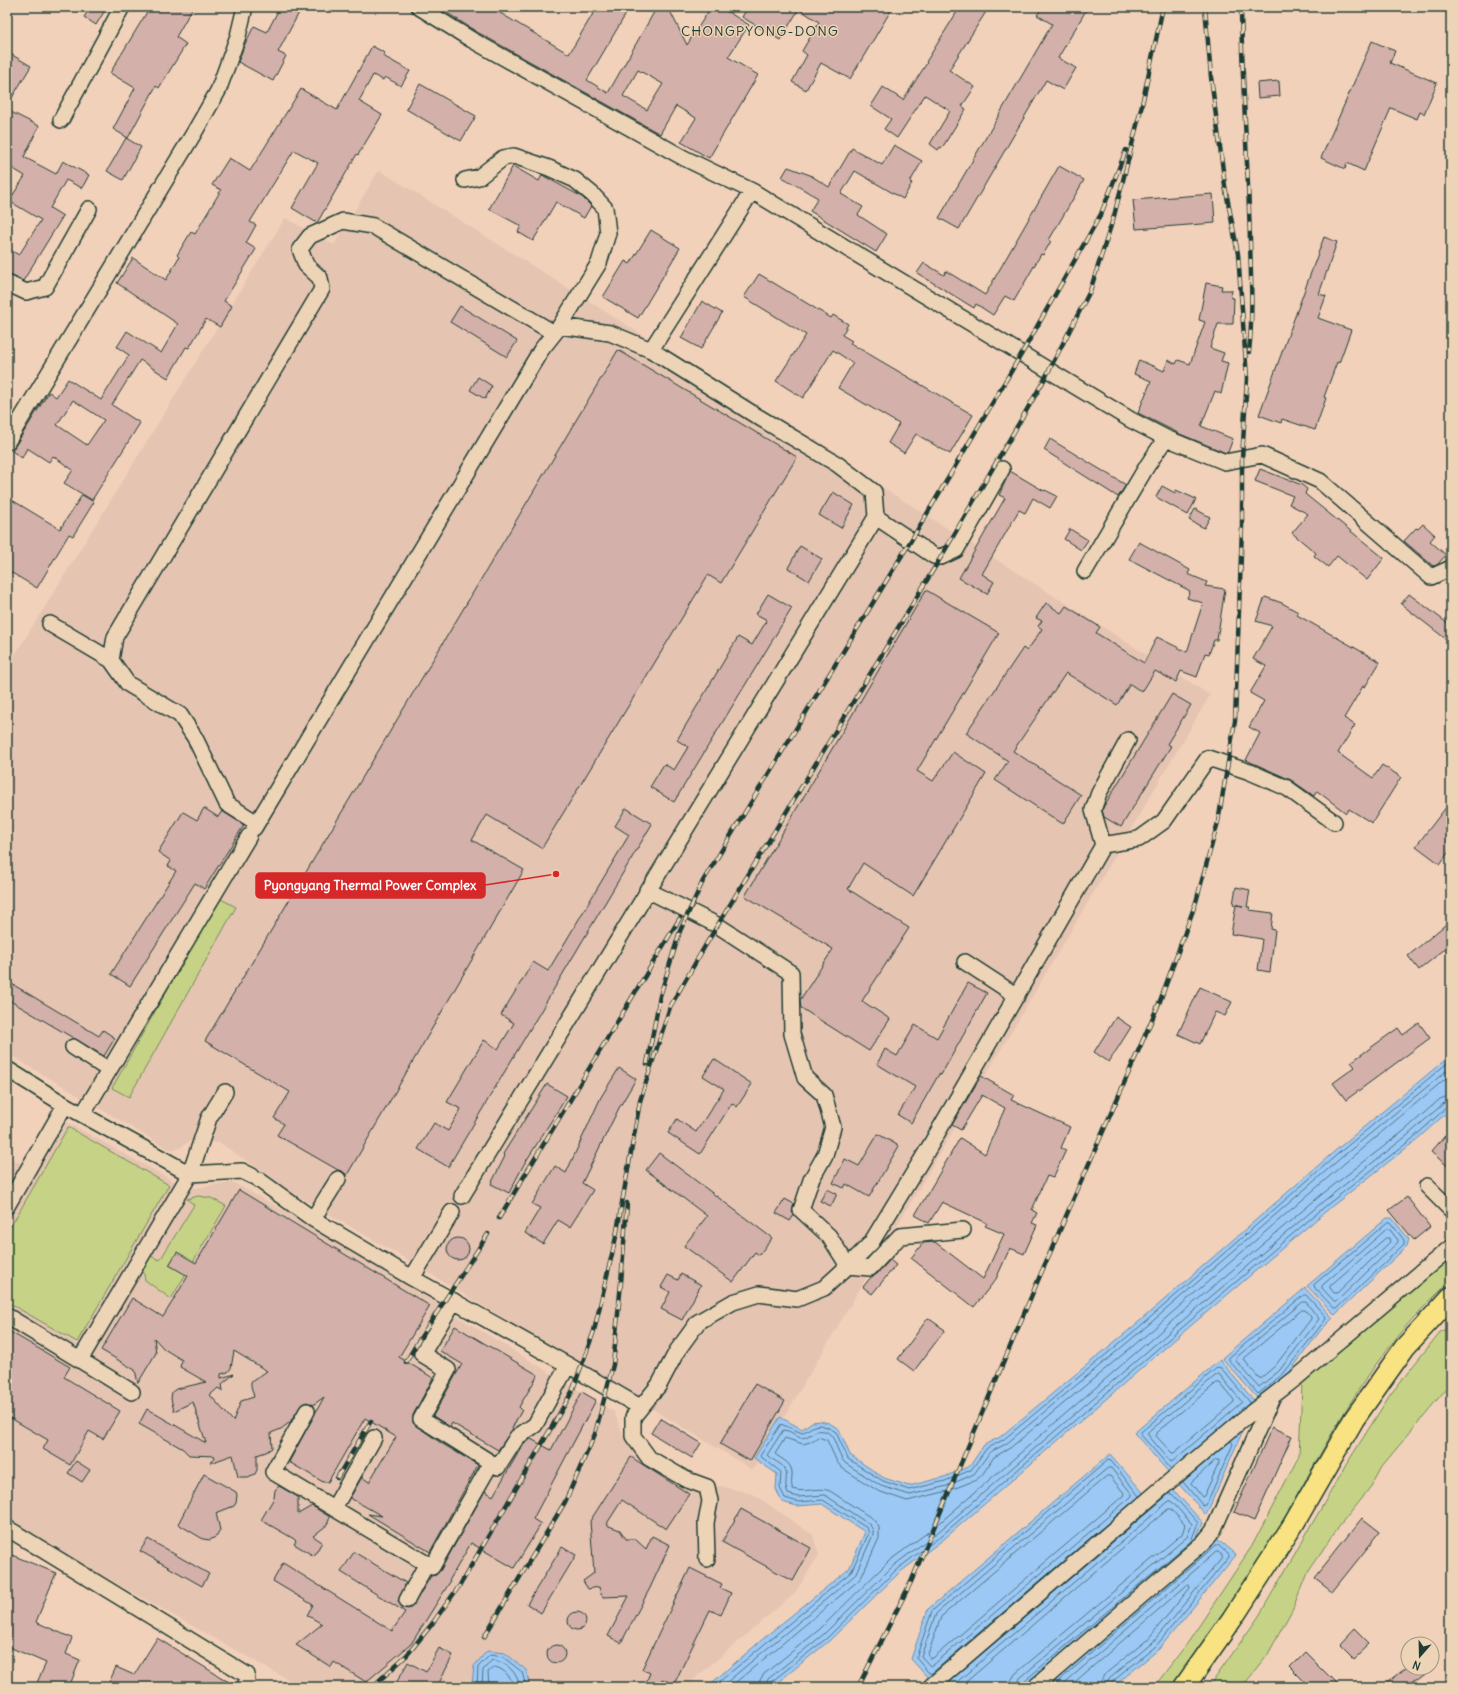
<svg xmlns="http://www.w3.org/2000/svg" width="1458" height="1694" font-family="Delius,sans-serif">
	<rect width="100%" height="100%" fill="#f2d1ba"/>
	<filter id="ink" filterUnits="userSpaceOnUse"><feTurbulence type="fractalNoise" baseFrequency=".025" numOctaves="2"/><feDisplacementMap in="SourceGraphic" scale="8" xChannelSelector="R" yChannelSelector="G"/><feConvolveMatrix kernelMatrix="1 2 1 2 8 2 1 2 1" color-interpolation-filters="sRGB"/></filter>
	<g filter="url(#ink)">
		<path fill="#e5c4b2" d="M379 170 576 293 1210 695 753 1470 406 1259 284 1188 270 1176 220 1143 192 1140 178 1149H168L7 1053V668L285 218 334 245Z
			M67 1122 188 1189 232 1182 285 1211 614 1412 625 1439 636 1453 690 1489 720 1486 753 1494 813 1535 819 1555 794 1594 685 1687H301L89 1568 7 1517V1155L34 1172Z"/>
		<path fill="#c6d386" stroke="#72885d" d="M219 898 236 907 129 1097 112 1088Z
			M68 1127 169 1185 77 1342 7 1302V1233Z
			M198 1196 211 1198 226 1206 171 1299 145 1280 143 1270 151 1256 160 1260 194 1205 187 1199Z
			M1451 1255V1281C1429 1301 1407 1323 1389 1347 1348 1399 1318 1459 1285 1517 1251 1575 1214 1631 1175 1687H1154L1189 1641 1252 1546 1299 1456 1302 1384C1352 1341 1402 1299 1451 1255Z
			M1448 1329 1451 1330V1383L1382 1466 1369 1490 1334 1533 1307 1573 1293 1608 1267 1656 1246 1682 1238 1684 1235 1687H1209L1259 1616 1346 1465 1390 1395 1440 1332Z"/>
		<path fill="#9cc8f5" stroke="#6a90a8" d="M1451 1055V1109L1414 1142 1331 1207 1187 1329 944 1539 899 1573 829 1641 772 1687H707L771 1632 849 1569 865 1532 822 1504 797 1506 782 1502 776 1489 777 1474 754 1458 780 1417 802 1429 812 1422 820 1421 829 1423 839 1429 850 1455 884 1478 909 1486 944 1477 970 1466 984 1445 1000 1437 1141 1320 1336 1150Z
			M1387 1218H1392L1409 1239 1407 1246 1335 1315 1307 1286Z
			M1305 1288 1333 1318 1320 1331 1286 1377 1259 1400 1222 1358Z
			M1220 1360 1256 1403 1171 1475 1134 1433Z
			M1247 1421 1206 1515 1177 1482Z
			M1110 1454 1146 1496 930 1680 911 1659 928 1609Z
			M1171 1487 1203 1523 1194 1543 1023 1687H937Z
			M1217 1539 1236 1555 1159 1649 1113 1687H1046Z
			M487 1651 505 1653 526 1670 530 1687H475L472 1684 474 1666Z"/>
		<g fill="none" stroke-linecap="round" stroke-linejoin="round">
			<path stroke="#517581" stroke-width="1" d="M1388 1222H1390L1404 1240V1244L1337 1308H1334L1315 1288 1314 1285Z
				M1387 1229 1390 1230 1398 1240V1242L1337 1301H1334L1322 1288V1286Z
				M1386 1238H1389L1390 1242 1337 1293H1334L1330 1288V1286Z
				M1304 1295H1306L1326 1317V1319L1283 1374 1258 1394 1229 1360V1358Z
				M1303 1302H1306L1319 1319 1279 1371 1259 1387 1236 1361V1358Z
				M1302 1310H1305L1311 1317V1319L1275 1366 1261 1378H1259L1245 1361 1244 1359Z
				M1218 1374 1220 1375 1242 1402 1173 1461 1171 1462 1148 1435V1433Z
				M1217 1383H1220L1234 1400V1402L1174 1453H1172L1156 1436V1433Z
				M1231 1441 1233 1444 1206 1505 1203 1506 1183 1482Z
				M1216 1460H1219V1463L1204 1496 1202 1497 1191 1483Z
				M1108 1468H1111L1132 1494V1496L932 1666H930L921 1656 936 1614Z
				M1171 1469 1141 1435V1432L1218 1367 1221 1368 1249 1401V1403L1243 1409
				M1107 1476H1110L1124 1493 1123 1496 933 1658H930L928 1654 941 1617Z
				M1102 1528 932 1673H929L916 1658 932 1611 1108 1460 1111 1461 1139 1496
				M477 1687 478 1667 490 1655 503 1657 522 1672 526 1687
				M482 1687 483 1670 492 1660C507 1662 517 1672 520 1687
				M489 1687 488 1672 494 1667C504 1668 512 1678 514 1687
				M713 1687 851 1572 869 1533 867 1528 823 1500 798 1502 785 1498 780 1488 781 1472 760 1456 781 1424 802 1433 814 1426 820 1425 827 1427 836 1432 848 1459 883 1481 909 1490 945 1481 971 1470 987 1448 1003 1440 1144 1323 1339 1153 1451 1060
				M721 1687 855 1575 873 1535V1530L870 1525 825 1495 798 1497 788 1494C783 1484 789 1476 785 1469 781 1463 772 1460 767 1455L783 1430C801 1432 794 1446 816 1431 838 1427 834 1452 845 1463L881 1486 910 1495 947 1486 974 1474 990 1452 1006 1444 1147 1326 1342 1157 1451 1067
				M730 1687 858 1581 862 1576 879 1538V1527L873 1519 830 1491C818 1486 805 1494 793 1489 789 1482 795 1474 790 1466 787 1461 780 1458 775 1454L785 1438 803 1444 810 1442 818 1437 827 1440 837 1462 842 1468 878 1491 907 1501 948 1491 976 1480 982 1475 994 1457 1010 1448 1151 1331 1346 1162 1451 1074
				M759 1687 760 1680 764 1674 820 1629 889 1561 935 1527 1177 1317 1321 1195 1405 1130 1440 1099 1451 1095
				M765 1687 768 1679 824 1634 893 1566 938 1532 1181 1322 1325 1200 1408 1135 1444 1103 1451 1101
				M770 1687 771 1682 827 1638 896 1570 941 1536 1184 1326 1328 1204 1412 1139 1447 1107 1451 1106
				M943 1687 1169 1494H1172L1198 1523 1191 1541 1023 1682 1021 1687
				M951 1687 1169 1501H1171L1192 1524 1187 1537 1020 1678 1016 1687
				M960 1687 1168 1509H1171L1185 1525 1182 1534 1015 1674 1011 1681 1010 1687
				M1052 1687 1216 1545H1218L1229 1555V1557L1156 1646 1112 1682 1111 1687
				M1060 1687 1216 1552H1218L1222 1555V1558L1152 1643 1109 1679 1106 1687
				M1069 1687 1187 1585H1189L1190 1588 1148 1639 1104 1675 1101 1681 1100 1687"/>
		</g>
		<path fill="#d3b0aa" stroke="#1f3d34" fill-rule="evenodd" d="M91 7H107L96 25 84 17Z
			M150 7H193L176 37 186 44 159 88 156 86 128 138 113 129 135 88 110 73Z
			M280 7H302L278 52 286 56 273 81 238 62 244 46 254 26 267 32Z
			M438 7H490L569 54 597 7H630L587 80 608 93 657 7H668L687 45 711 7H720L749 25 728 57 758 75 709 158 681 142 696 118 676 106 660 134 477 32ZM638 70 663 84 647 110 623 96Z
			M748 7H893L850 79 821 63 806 90 792 82 807 55 802 51 819 22 799 9 780 40 742 17Z
			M960 7H989L949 70 975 87 962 106 966 109 942 148 940 147 938 150 930 144 950 111 925 95 897 138 884 129 891 119 871 106 883 87 903 100 927 63 926 62Z
			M1043 7H1088L1058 58 1076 68 1063 90 1046 80 959 229 939 218 1052 24 1037 15Z
			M1372 41 1395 51 1390 63 1437 83 1424 114 1420 112 1417 119 1391 108 1364 171 1347 163 1345 169 1321 158Z
			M372 46 385 53 383 56 410 71 401 86 385 77 383 80 373 75 359 101 382 115 358 155 357 154 317 223 292 208 318 163 294 150 250 222 256 225 246 243 256 249 224 301 232 306 220 327 206 319 189 348 186 347 168 378 140 360 112 405 140 423 92 500 64 483 73 470 53 456 49 462 27 448 22 458 12 451 49 392 56 397 68 379 101 400 129 355 117 347 127 331 161 353 178 324 117 283 133 258 166 280 179 257 177 255 191 232 195 234 221 190 212 185 229 158 250 171 301 89 337 110ZM73 400 104 420 87 445 57 425Z
			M7 52 31 66 7 106Z
			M1279 81 1280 96 1258 98 1257 83Z
			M420 84 476 116 461 141 406 109Z
			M7 110 39 126 24 157 56 174 63 161 89 175 82 188 66 180 50 208 63 216 23 281 7 274V248L19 255 41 220 9 201 25 176 7 165Z
			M126 138 141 147 123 180 107 171Z
			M894 145 922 161 910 182 912 183 903 199 855 171 841 194 863 207 858 215 887 234 876 252 810 211 818 198 782 177 788 167 810 175 829 187 852 148 882 165Z
			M513 166 539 181 542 175 582 197 591 206 584 218 556 202 533 241 518 232 521 226 489 209Z
			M1059 166 1084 180 1049 240 1051 241 1043 255 1041 254 1014 301 1005 296 993 315 976 304 974 308 917 273 924 263 944 275 946 271 985 295Z
			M1213 194 1215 223 1136 229 1133 200Z
			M651 230 680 248 638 318 603 297 625 261 630 264Z
			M1324 237 1337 242 1319 294 1326 296 1318 318 1351 330 1339 363 1337 362 1324 397 1326 398 1315 430 1282 419 1281 423 1259 415Z
			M759 274 831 318 833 315 848 324 842 335 852 341 850 343 973 415 950 454 916 434 904 453 888 443 899 424 838 388 853 363 833 350 803 398 776 381 806 335 744 297Z
			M1206 283 1222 286 1221 290H1232L1231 298H1234L1233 324H1218L1210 348 1224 353 1221 361 1228 363 1221 394 1215 391 1201 426 1233 439 1228 452 1226 453 1180 434 1138 413 1151 381 1134 374 1139 360 1164 371 1168 360 1176 364 1178 360 1190 364 1205 322 1199 320Z
			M702 301 722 313 701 349 681 338Z
			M460 306 517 341 507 357 450 322Z
			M618 350 797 457 721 583 708 575 542 848 487 815 472 840 524 870 347 1175 342 1171 338 1170 277 1135 284 1124 274 1118 290 1092 205 1041Z
			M478 377 492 386 485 399 470 390Z
			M1050 439 1126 485 1118 497 1044 450Z
			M1260 469 1302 485 1307 489 1305 494 1384 558 1367 580 1337 556 1328 567 1314 556 1316 553 1292 533 1308 514 1289 504 1293 496 1255 481Z
			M1010 471 1044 491 1045 490 1057 496 1050 508 1033 498 1025 513 1019 510 982 574 994 582 987 594 959 578 1005 498 999 495Z
			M1162 486 1175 493 1176 490 1196 499 1188 515 1156 497Z
			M833 492 854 505 841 528 819 515Z
			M82 495 94 502 73 536 69 534 37 588 7 570V497L60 529Z
			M1195 509 1210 517 1204 528 1189 520Z
			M1423 524 1435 535 1430 541 1446 555 1437 565 1433 566 1404 541 1416 528 1418 529Z
			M1070 529 1088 540 1081 550 1064 539Z
			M1139 542 1190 570 1188 574 1207 582 1205 586 1225 589 1217 640H1214L1209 654 1205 653 1197 677 1181 671 1176 682 1155 671 1142 692 1130 684 1117 705 1066 673 1013 751 1081 795 1063 824 995 780 1008 761 966 733 1023 648 1027 651 1042 629 1038 626 1042 621 1036 618 1046 603 1061 613 1066 606 1100 627 1096 633 1144 663 1157 637 1187 652 1203 603 1187 598 1190 591 1129 559Z
			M800 546 822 559 809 581 788 568Z
			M926 590 999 633 917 771 933 781 953 752 986 774 913 896 863 863 848 889 909 928 862 1001 890 1019 869 1051 801 1008 800 1000 833 949 745 896Z
			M768 594 792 608 674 802 650 787 664 764 674 770 688 747 677 740 738 637 752 645 767 620 756 614Z
			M1409 594 1451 626V643L1401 604Z
			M1265 597 1282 603 1298 612 1297 615 1380 662 1365 687 1363 686 1344 718 1355 725 1338 753 1373 778 1382 765 1401 777 1372 823 1349 809 1346 813 1317 791 1314 796 1291 780 1246 760 1260 733 1249 727 1264 701 1250 693 1266 666 1253 659 1272 626 1256 621Z
			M1172 694 1191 705 1167 744 1171 746 1121 827 1104 817 1102 810 1104 806Z
			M1451 801V849L1440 864 1416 846Z
			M204 808 218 817 222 811 244 825 204 889 195 883 130 986 111 974 176 871 168 866 171 861 158 852 183 812 197 820Z
			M626 808 652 824 448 1167 418 1149 434 1123 448 1131 461 1109 447 1102 484 1040 498 1049 514 1023 501 1015 533 962 548 971 629 835 615 826Z
			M1236 887 1250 890 1247 907H1250L1249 910 1273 913 1271 929 1275 930 1270 972 1258 970 1262 939 1231 934 1236 905 1243 906 1233 904Z
			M1451 920V944L1419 970 1408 956Z
			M7 981 99 1036 103 1030 115 1038 104 1056 7 999Z
			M968 983 987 993 941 1075 939 1074 911 1123 898 1115 915 1087 877 1064 885 1049 897 1056 915 1025 937 1038Z
			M1200 987 1232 1002 1225 1016 1215 1012 1200 1044 1178 1034Z
			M1116 1017 1131 1027 1109 1062 1094 1052Z
			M1419 1023 1430 1038 1346 1100 1333 1083 1355 1067 1351 1062 1398 1028 1403 1035Z
			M714 1059 752 1084 737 1107 732 1103 700 1154 668 1133 677 1119 696 1132 724 1089 703 1076Z
			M619 1068 636 1079 619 1108 582 1183 593 1190 570 1227 558 1220 543 1244 525 1233 540 1208 532 1204 555 1166 566 1173 601 1097Z
			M981 1076 1014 1095 1011 1100 1070 1127 1061 1148 1066 1150 1053 1178 1047 1176 1032 1210 1037 1213 1032 1223 1037 1225 1024 1254 1010 1248 996 1279 974 1307 911 1258 923 1243 935 1242 983 1279 1004 1234 985 1226 987 1223 942 1202 929 1223 915 1215 960 1138 985 1154 1005 1108 982 1095 961 1130 952 1125Z
			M547 1084 567 1096 523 1166 509 1193 491 1184 505 1156 503 1154Z
			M1451 1129V1169L1431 1152Z
			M878 1134 899 1146 869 1197 846 1184 844 1188 833 1183 845 1159 859 1166Z
			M659 1153 772 1238 759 1255 755 1252 733 1282 684 1246 707 1216 646 1170Z
			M827 1189 837 1194 831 1206 820 1201Z
			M239 1190 430 1306 399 1357 433 1378 413 1415V1423L441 1443 478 1465 430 1552 368 1514 382 1516 350 1498 362 1477 369 1482 396 1437 365 1418 328 1482H323L289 1462 324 1397 313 1405 307 1402 302 1404 290 1422 281 1429 271 1433 272 1448 266 1452 257 1455V1470L255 1474 248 1477H238L233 1455 210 1463 215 1456 189 1455 183 1449 139 1424 147 1409 206 1443 193 1402 174 1411 171 1399 172 1392 176 1389 206 1382 180 1367 182 1360 164 1349 154 1338 156 1353 138 1383 135 1370 101 1350 132 1298 163 1317 188 1276 169 1265 177 1252 196 1263ZM234 1351 267 1371 251 1382V1386L254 1397 241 1401 233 1421 210 1395 218 1388 223 1391 222 1384 234 1374 221 1378V1374L228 1372 231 1368Z
			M1407 1197 1430 1227 1414 1240 1389 1210Z
			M785 1199 794 1204 792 1212 794 1215 790 1221 776 1213Z
			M447 1249a11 11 0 1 1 22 0a11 11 0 1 1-22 0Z
			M890 1260 896 1265 872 1294 863 1287 871 1277 877 1274Z
			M681 1274 701 1285 682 1320 661 1309 670 1292 661 1287 668 1275 678 1280Z
			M928 1318 945 1330 914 1371 898 1359Z
			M455 1326 538 1375 519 1407 522 1410 512 1428 513 1429 498 1450 452 1423 450 1427 433 1416 462 1364 440 1351Z
			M7 1330 70 1367 64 1377 120 1411 103 1439 89 1431 70 1465 43 1449 48 1440 7 1416Z
			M755 1384 785 1401 750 1461 720 1444Z
			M582 1392 596 1400 533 1519 541 1524 514 1568 471 1543 449 1581 450 1582 411 1644 366 1682 334 1662 331 1667 296 1645 322 1624 307 1615 313 1605 273 1581 283 1563 392 1631 405 1612 341 1572 354 1552 406 1583 398 1601 400 1605 403 1608 408 1609 412 1607 431 1576 436 1575 440 1571 485 1491 493 1496 524 1443 531 1439 551 1450Z
			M660 1418 701 1443 692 1458 651 1433Z
			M1272 1427 1292 1436 1254 1521 1234 1512Z
			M631 1457 689 1494 666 1529 622 1500 606 1525 620 1530 626 1539H635L646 1549 652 1536 670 1545 650 1588 621 1643 608 1636 629 1596 603 1597 601 1594 599 1587 588 1589 583 1581 594 1573 590 1521Z
			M76 1461 90 1470 82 1482 68 1473Z
			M204 1474 236 1492 237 1495 236 1503 234 1506 216 1513 220 1530 217 1536 210 1540 203 1539 178 1524Z
			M279 1486 298 1497V1514L312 1506 330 1517 327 1525 313 1536 322 1542 314 1556 294 1544 296 1541 294 1539 261 1520 274 1498 275 1490Z
			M741 1509 811 1548 793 1581 722 1542Z
			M1362 1518 1380 1532 1332 1592 1314 1578Z
			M148 1539 209 1574 202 1586 140 1551Z
			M562 1547 576 1555 541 1613 527 1604Z
			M7 1553 56 1573 36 1622 72 1638 66 1654 80 1660 69 1687H35L46 1663 7 1646Z
			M690 1568 722 1584 720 1588 731 1593 721 1615 710 1610 674 1684 662 1679 658 1687H644L650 1673 642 1669Z
			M568 1621a9 9 0 1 1 18 0a9 9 0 1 1-18 0Z
			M1354 1629 1369 1644 1354 1658 1340 1644Z
			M157 1638 237 1687H107L116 1667 134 1675Z
			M547 1654a9 9 0 1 1 18 0a9 9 0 1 1-18 0Z
			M439 1648 453 1655 437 1687H394L408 1662 426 1672Z
			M1305 1652 1340 1687H1310L1290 1667Z
			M1407 1668H1430L1404 1687H1381Z"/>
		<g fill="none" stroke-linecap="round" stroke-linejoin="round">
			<g stroke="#1f3d34" stroke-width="18">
				<path id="minor" d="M419 7 472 40 684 158 752 191 1131 420 1166 438 1225 462 1262 455 1320 481 1431 577 1451 568
					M61 120 122 7
					M465 180 479 177 503 158 514 156 549 168 575 180 592 194 605 208 608 233 599 263 560 326
					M7 283 26 292 45 287 89 209
					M651 350 752 191
					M7 442 194 133 218 91 238 36 245 7
					M1085 571 1147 466 1166 438
					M50 624 111 660
					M257 823 227 804 195 738 180 715 128 684 111 660 115 637 322 289 320 278 306 265 300 249 310 236 343 221 373 226 554 333
					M254 828 541 350 560 326 610 333 651 350 755 415 837 464 874 492 876 517 934 556 941 557 956 550 1002 469
					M1103 845 1093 810 1099 793 1128 740
					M647 890 717 925 791 973 792 1034 805 1078 824 1095 833 1127 825 1155 811 1180 801 1210 829 1236 848 1266 871 1243 927 1151 1103 845 1139 839 1164 821 1208 758 1250 772 1287 788 1334 822
					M965 962 1017 996
					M73 1047 109 1070
					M7 1069 65 1105 190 1174 242 1171 252 1176
					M83 1114 249 836
					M259 1180 313 1219 412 1278 568 1365 640 1407
					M1427 1186 1451 1210
					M462 1196 876 517
					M7 1206 65 1105
					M313 1219 338 1179
					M412 1278 452 1212
					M454 1301 422 1354 448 1370 421 1419 498 1467 517 1437 535 1425 568 1365
					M7 1316 80 1360
					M132 1392 80 1360 190 1174 209 1118 225 1092
					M307 1411 273 1472 432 1567 491 1463
					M334 1508 374 1438
					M7 1528 247 1675 246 1687
					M707 1559 706 1523 710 1501 707 1487 685 1479 649 1458 633 1436V1417L659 1385 677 1351 698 1322 733 1302 759 1294 797 1299 824 1288 848 1266 870 1268 900 1236 963 1230
					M407 1600 427 1563
					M930 1687 1169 1482 1247 1416 1296 1378 1451 1247
					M1035 1687 1204 1542 1213 1531 1271 1400"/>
			</g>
			<g stroke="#1f3d34" stroke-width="23">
				<path id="major" d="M1184 1687 1232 1619 1293 1525 1354 1419 1405 1347 1451 1297"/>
			</g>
			<use href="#minor" stroke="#eed4b6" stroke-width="15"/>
			<use href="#major" stroke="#f8e281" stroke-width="20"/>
			<g stroke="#1f3d34" stroke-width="4.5">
				<path id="rail" d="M1241 7C1242 85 1248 162 1250 240 1251 278 1253 315 1249 352
					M647 1064 660 996 680 931 703 881 918 529 1022 353 1101 214 1126 150
					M499 1218 680 918
					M406 1362 419 1340 488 1234
					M337 1478 371 1421
					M484 1637 565 1502 595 1434 613 1365 621 1283 627 1203
					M372 1687 407 1655 432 1624 460 1585 572 1392 594 1331 616 1237 640 1101 670 1007 705 946 941 557 1043 382 1090 291 1114 216 1141 109 1163 7
					M858 1687 911 1582 1039 1278 1160 1001 1196 902 1218 822 1235 721 1242 527V459L1247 378 1238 254 1225 186 1211 77 1205 7"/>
			</g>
			<use href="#rail" stroke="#eed4b6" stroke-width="3" stroke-dasharray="9" stroke-linecap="butt"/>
		</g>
	</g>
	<g text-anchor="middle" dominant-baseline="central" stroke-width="3" stroke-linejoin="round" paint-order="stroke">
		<g font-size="14" letter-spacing="1" fill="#1f3d34" stroke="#eed4b6">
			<text x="760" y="31">CHONGPYONG-DONG</text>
		</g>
	</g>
	<path fill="none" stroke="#d62828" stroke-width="1.5" d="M556 874L485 885"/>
	<circle fill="#d62828" stroke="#eed4b6" stroke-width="1.5" cx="556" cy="874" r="4"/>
	<rect fill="#d62828" stroke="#d62828" stroke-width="1.5" x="256" y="873" width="229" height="25" rx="4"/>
	<g font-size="13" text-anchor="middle" font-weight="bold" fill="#fff">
		<text x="370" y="890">Pyongyang Thermal Power Complex</text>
	</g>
	<rect width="1458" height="1694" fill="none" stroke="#eed4b6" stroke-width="24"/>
	<rect x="12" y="12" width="1434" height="1670" fill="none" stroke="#1f3d34" stroke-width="1.5" filter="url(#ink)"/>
	<g transform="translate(1420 1656) rotate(200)"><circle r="19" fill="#eed4b6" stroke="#9b9882"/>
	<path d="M0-3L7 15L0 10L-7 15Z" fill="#1f3d34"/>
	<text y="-6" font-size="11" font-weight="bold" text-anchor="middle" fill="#1f3d34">N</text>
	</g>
</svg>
